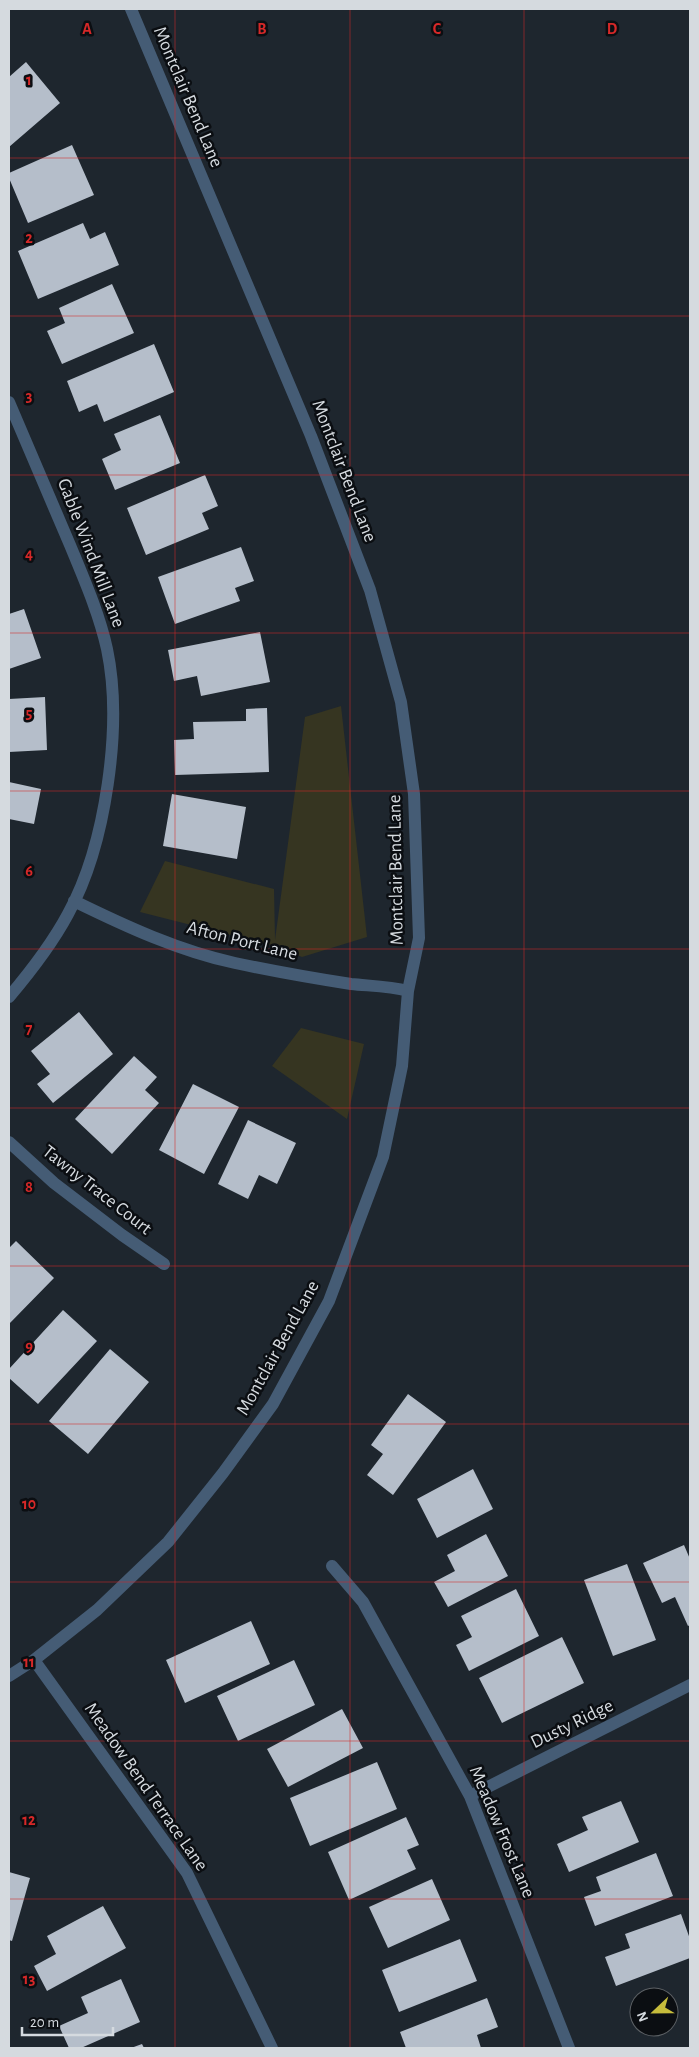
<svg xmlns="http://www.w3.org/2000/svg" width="699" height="2057" font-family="'Alegreya Sans',sans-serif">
	<rect width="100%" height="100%" fill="#1e262e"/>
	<path fill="#363521" d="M341 706 367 937 302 957 274 946 140 912 165 861 274 889 275 940 305 717Z
		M301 1028 364 1044 347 1119 272 1066Z"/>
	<path fill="#b5beca" d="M26 62 60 103 9 147V77Z
		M72 145 94 195 28 223 9 178V173Z
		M83 223 90 239 105 232 119 265 38 299 18 251Z
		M112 284 134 333 62 364 47 331 65 323 59 308Z
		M154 344 174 392 104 422 97 404 79 412 67 381Z
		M160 415 180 463 115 490 102 459 121 450 114 434Z
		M205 475 218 506 202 513 209 529 146 555 127 508Z
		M241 547 254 581 235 588 240 601 175 624 158 577Z
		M24 609 41 658 9 669V614Z
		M260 632 270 682 201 696 197 676 174 681 168 650Z
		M45 697 47 750 9 752V699Z
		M267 708 269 772 175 775 174 740 194 739 193 722 246 721V709Z
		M9 782 41 789 34 824 9 819Z
		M172 794 246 807 237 859 163 846Z
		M79 1012 113 1054 53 1103 37 1084 50 1074 31 1051Z
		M134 1056 157 1077 145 1090 159 1103 112 1154 75 1119Z
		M193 1084 239 1107 204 1174 159 1150Z
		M248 1120 296 1143 277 1184 259 1175 248 1199 218 1184Z
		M16 1241 54 1278 9 1324V1248Z
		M63 1310 97 1341 38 1404 9 1378V1369Z
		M110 1349 149 1382 88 1454 49 1421Z
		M408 1394 446 1422 393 1495 367 1475 383 1454 371 1445Z
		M473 1469 493 1509 437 1538 417 1499Z
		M486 1534 508 1576 448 1607 434 1582 455 1571 447 1555Z
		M684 1545 690 1559V1625L688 1626 675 1597 662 1603 643 1563Z
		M627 1564 656 1640 613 1656 584 1580Z
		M516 1589 539 1636 469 1671 456 1645 472 1637 461 1616Z
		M251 1621 270 1664 185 1703 166 1660Z
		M562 1637 584 1683 502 1723 479 1678Z
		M294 1660 315 1705 238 1741 217 1696Z
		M342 1709 363 1748 288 1787 267 1749Z
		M377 1762 397 1809 310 1846 290 1798Z
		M621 1801 639 1842 569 1872 557 1844 588 1830 582 1817Z
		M406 1817 419 1845 407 1850 416 1869 349 1900 328 1852Z
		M656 1853 673 1896 595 1926 584 1897 601 1891 596 1877Z
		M9 1872 30 1878 12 1941 9 1940Z
		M432 1879 450 1920 388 1948 369 1907Z
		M103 1906 126 1948 47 1991 34 1966 56 1954 47 1936Z
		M681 1914 690 1939V1958L616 1986 605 1957 630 1948 625 1934Z
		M460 1939 477 1981 399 2012 382 1970Z
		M121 1979 140 2022 81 2048H69L59 2026 88 2013 81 1997Z
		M487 1998 498 2027 477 2035 481 2048H406L400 2032Z
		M142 2044 144 2048H131Z"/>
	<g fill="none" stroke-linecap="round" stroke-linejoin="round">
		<path stroke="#455c75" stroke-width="12" d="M9 402C29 450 50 497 70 545 84 579 99 613 107 649 123 725 106 845 68 914 52 944 31 971 9 997
			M74 901C125 926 179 951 235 963 273 971 312 978 351 984 370 986 389 986 408 991
			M9 1142 54 1183 122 1235 164 1264
			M332 1566 363 1602 470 1796 569 2048
			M34 1660 187 1873 272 2048
			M9 1676 34 1660 97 1610 168 1542 223 1473 273 1404 329 1301 383 1157 402 1066 408 991 419 938 414 794 401 702 370 590 311 436 131 9
			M470 1796 690 1685"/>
	</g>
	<path fill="none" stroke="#d62828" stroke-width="1" stroke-opacity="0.55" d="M175 9V2048M350 9V2048M524 9V2048M9 158H690M9 316H690M9 475H690M9 633H690M9 791H690M9 949H690M9 1108H690M9 1266H690M9 1424H690M9 1582H690M9 1741H690M9 1899H690"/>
	<g text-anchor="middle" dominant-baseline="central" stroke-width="5" stroke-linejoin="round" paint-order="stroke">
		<g font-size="19" fill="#d5dadf" stroke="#0b0e12">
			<text transform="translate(188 97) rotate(67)">Montclair Bend Lane</text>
			<text transform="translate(344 471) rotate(69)">Montclair Bend Lane</text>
			<text transform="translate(91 553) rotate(69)">Gable Wind Mill Lane</text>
			<text transform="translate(396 870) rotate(-91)">Montclair Bend Lane</text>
			<text transform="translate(242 941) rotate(14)">Afton Port Lane</text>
			<text transform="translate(97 1190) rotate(38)">Tawny Trace Court</text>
			<text transform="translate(278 1348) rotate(-61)">Montclair Bend Lane</text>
			<text transform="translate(572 1724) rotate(-26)">Dusty Ridge</text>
			<text transform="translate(146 1787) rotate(55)">Meadow Bend Terrace Lane</text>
			<text transform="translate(502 1832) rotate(67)">Meadow Frost Lane</text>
		</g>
	</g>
	<g font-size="16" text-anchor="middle" font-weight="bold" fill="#d62828" stroke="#0b0e12" stroke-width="5" stroke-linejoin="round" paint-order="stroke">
		<text x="87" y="34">A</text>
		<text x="262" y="34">B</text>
		<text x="437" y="34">C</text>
		<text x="612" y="34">D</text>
		<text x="29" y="85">1</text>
		<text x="29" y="243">2</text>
		<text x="29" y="401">3</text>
		<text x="29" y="559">4</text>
		<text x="29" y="718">5</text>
		<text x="29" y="876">6</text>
		<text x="29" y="1034">7</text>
		<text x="29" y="1192">8</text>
		<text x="29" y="1351">9</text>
		<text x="29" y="1509">10</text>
		<text x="29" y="1667">11</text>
		<text x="29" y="1825">12</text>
		<text x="29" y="1984">13</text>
	</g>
	<rect width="699" height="2057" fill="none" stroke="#d5dadf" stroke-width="20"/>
	<g transform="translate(654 2012) rotate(248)"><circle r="24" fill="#0b0e12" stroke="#5c6064"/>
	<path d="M0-4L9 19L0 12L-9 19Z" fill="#c6bc3c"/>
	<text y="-8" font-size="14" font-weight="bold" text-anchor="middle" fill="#d5dadf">N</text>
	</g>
	<path d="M22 2027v8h91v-8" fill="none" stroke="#d5dadf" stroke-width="2.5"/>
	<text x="30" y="2027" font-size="15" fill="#d5dadf" stroke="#0b0e12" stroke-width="4" paint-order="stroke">20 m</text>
</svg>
